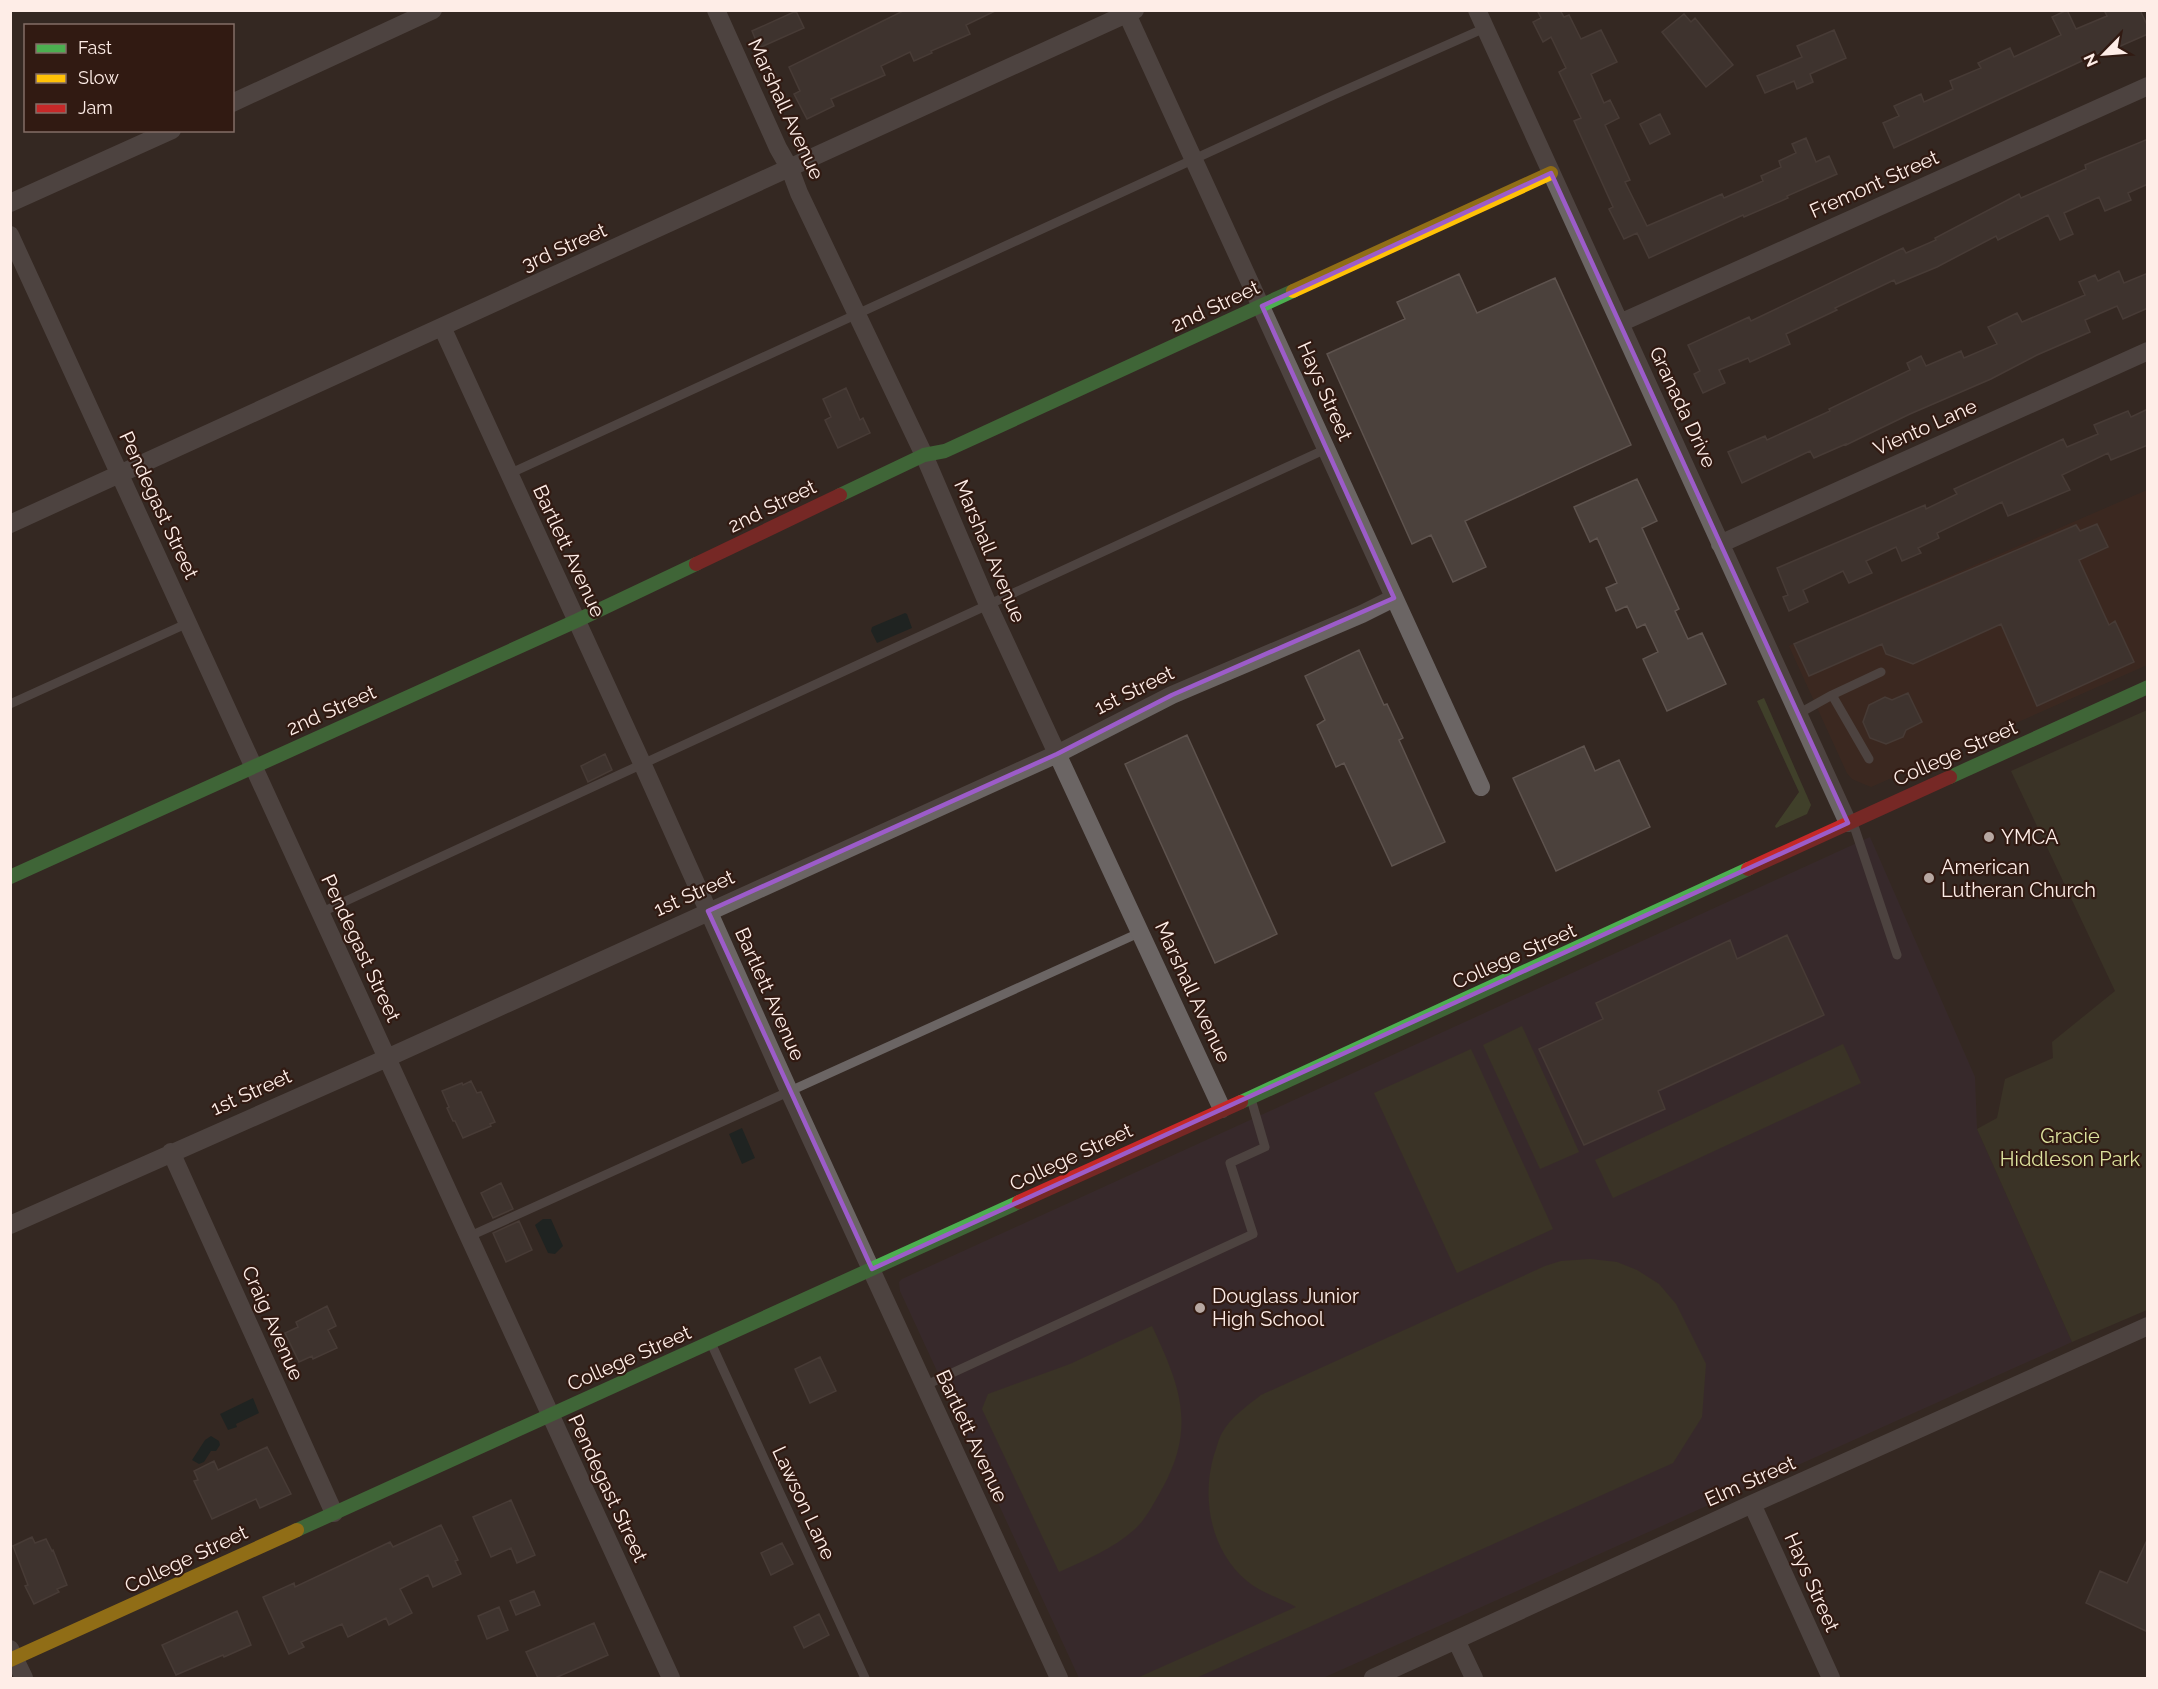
<svg xmlns="http://www.w3.org/2000/svg" width="2158" height="1689" font-family="Raleway,sans-serif">
	<rect width="100%" height="100%" fill="#342822"/>
	<path fill="#44291e" d="M2147 490V665L1871 787 1852 779 1847 773 1789 646Z"/>
	<path fill="#3b2c35" d="M1870 837 1975 1077 1977 1129 2072 1342 1323 1678H1079L900 1291 899 1282 902 1279Z"/>
	<path fill="#40402a" d="M1764 698 1811 805 1807 814 1776 828 1775 826 1799 792 1757 701Z
		M2147 710V1310L2072 1342 1977 1129 1997 1118 2005 1079 2053 1058 2052 1042 2115 991 2011 771Z
		M1522 1026 1579 1152 1540 1169 1483 1045Z
		M1843 1044 1861 1083 1613 1198 1595 1160Z
		M1471 1049 1553 1229 1457 1273 1374 1093Z
		M1590 1259 1617 1262 1637 1270 1659 1284 1676 1304 1706 1364 1702 1417 1673 1463 1196 1678H1137L1296 1607C1280 1597 1262 1594 1247 1581 1211 1551 1201 1499 1214 1455 1217 1448 1218 1440 1222 1433 1231 1417 1247 1406 1261 1395L1545 1266 1561 1261Z
		M1152 1326C1180 1386 1196 1426 1163 1487 1155 1501 1146 1519 1135 1529 1113 1549 1085 1560 1059 1572L982 1409 988 1394 1070 1364Z"/>
	<path fill="#051e1f" d="M905 613 907 614 912 628 877 643 871 631 872 627Z
		M742 1128 755 1158 742 1164 729 1134Z
		M543 1219H551L563 1246 555 1254 548 1253 535 1225Z
		M253 1398 259 1413 236 1424 237 1427 228 1430 220 1414Z
		M211 1436 219 1441 220 1445 216 1451H211L204 1462 199 1464 192 1460 205 1440Z"/>
	<path fill="#4b413c" stroke="#5e534e" stroke-width="1.5" d="M905 10H997L966 25 970 34 931 51 932 53 914 61 910 52 881 66 885 75 831 99 834 106 807 119 794 94 800 91 789 67Z
		M1537 10H1560L1564 17 1569 15 1581 39 1601 30 1617 62 1591 74 1604 103 1610 100 1619 118 1605 125 1630 180 1625 182 1647 226 1722 194 1724 198 1763 181 1761 176 1781 167 1779 161 1796 153 1792 144 1806 138 1816 162 1829 156 1837 174 1787 196 1788 198 1744 217 1743 215 1649 258 1637 233 1624 239 1609 209 1613 207 1574 121 1581 118 1559 72 1566 68 1551 37 1543 42 1533 22 1541 18Z
		M2067 10 2076 29 2107 16 2104 10H2140L2148 27V34L2100 55 2099 53 1894 148 1883 123 1899 116 1894 106 1921 94 1924 102 1953 89 1950 81 1981 68 1978 63 2010 48 2014 57 2061 35 2052 17Z
		M796 11 804 28 759 48 752 31Z
		M1684 14 1691 22 1695 18 1733 65 1706 87 1662 32Z
		M1834 30 1846 58 1810 74 1813 82 1797 89 1794 81 1765 93 1757 76 1802 57 1797 46Z
		M1660 114 1670 134 1650 144 1640 124Z
		M2148 139V184L2128 193 2131 200 2105 211 2099 197 2064 213 2073 234 2060 240 2048 215 1998 240 1996 236 1937 267 1896 284 1894 280 1835 308 1837 310 1786 334 1790 344 1750 362 1748 358 1719 370 1725 383 1703 393 1694 374 1700 371 1688 345 1749 317 1751 321 1903 248 1906 253 1936 240 1935 238 2019 194 2021 198 2086 169 2085 165Z
		M2119 271 2124 283 2148 273V308L2123 319 2117 306 2085 320 2090 332 2037 355 1991 379 1910 414 1846 445V444L1814 458 1810 451 1742 483 1728 452 1765 436 1767 440 1830 411 1829 409 1910 370 1907 363 1921 356 1926 366 1961 351 1964 358 1997 344 1988 327 2017 313 2022 322 2085 295 2079 282 2095 275 2098 281Z
		M1459 274 1477 313 1555 278 1631 445 1465 521 1486 567 1453 582 1431 535 1412 544 1327 354 1405 319 1397 302Z
		M846 388 860 420 863 418 870 433 838 448 825 420 831 417 823 399Z
		M2148 409V445L2111 460 2108 453 2062 475 2070 490 2008 516 2002 502 1937 533 1939 538 1918 548 1921 553 1902 561 1896 547 1866 561 1872 573 1849 583 1843 571 1803 590 1808 602 1789 611 1783 597 1788 595 1777 568 1925 505 1926 509 1957 494 1954 489 2063 439 2067 447 2098 434 2094 425 2128 411 2131 417Z
		M1637 479 1657 521 1642 528 1679 609 1675 611 1688 639 1702 633 1726 684 1667 711 1643 659 1658 652 1645 624 1637 628 1627 606 1616 611 1606 588 1617 583 1597 538 1590 542 1574 507Z
		M2097 524 2108 547 2079 560 2109 625 2115 621 2134 662 2037 706 2001 624 1913 664 1886 654 1882 644 1809 676 1794 644 2076 525 2080 531Z
		M1359 650 1384 705 1387 704 1403 738 1399 740 1445 842 1392 866 1344 763 1336 767 1317 725 1325 720 1305 676Z
		M1908 693 1922 722 1906 730 1903 737 1886 744 1870 738 1863 722 1869 705 1885 697 1892 700Z
		M1187 735 1277 934 1215 963 1125 764Z
		M1584 746 1595 771 1619 760 1650 827 1556 871 1513 778Z
		M605 754 612 770 588 782 581 766Z
		M1787 935 1824 1015 1658 1091 1665 1109 1584 1145 1539 1049 1603 1019 1596 1003 1730 940 1737 959Z
		M471 1081 477 1093 481 1092 495 1122 490 1124 491 1126 463 1138 455 1121H453L447 1108 449 1107 442 1091 462 1083 463 1085Z
		M501 1183 513 1209 493 1218 481 1193Z
		M519 1221 532 1250 506 1262 493 1233Z
		M327 1306 336 1326 328 1330 337 1348 313 1359 312 1356 299 1362 285 1333 298 1327 296 1322Z
		M820 1357 836 1391 810 1403 795 1369Z
		M267 1447 291 1494 260 1508 256 1499 212 1519 194 1481 198 1480 194 1471 214 1461 218 1470Z
		M511 1500 535 1555 517 1563 511 1548 491 1557 473 1517Z
		M441 1525 458 1560 455 1561 461 1574 433 1587 428 1575 400 1589 412 1613 389 1625 386 1618 348 1637 342 1624 301 1642 304 1647 289 1654 263 1597 294 1583 295 1587 390 1542 393 1547Z
		M32 1537 35 1543 46 1539 52 1551 53 1550 67 1585 57 1589 59 1592 34 1604 25 1586 28 1585 13 1546Z
		M2148 1538V1632L2086 1603 2100 1571 2127 1583Z
		M782 1543 793 1564 771 1575 761 1553Z
		M534 1591 540 1605 516 1615 510 1601Z
		M499 1607 508 1630 487 1639 478 1616Z
		M237 1611 251 1645 224 1657 223 1655 176 1675 162 1645Z
		M819 1614 829 1635 804 1648 794 1627Z
		M594 1623 608 1655 555 1678H538L526 1652Z"/>
	<g fill="none" stroke-linecap="round" stroke-linejoin="round">
		<path stroke="#6b6564" stroke-width="9" d="M509 474 1327 98 1485 28
			M1832 695 1869 759
			M10 704 188 623
			M1798 714 1832 695 1881 672
			M1853 823 1897 955
			M320 913C655 757 992 605 1326 449
			M468 1237 1141 932
			M711 1343 865 1678
			M924 1386 1253 1234 1230 1163 1265 1147 1251 1099"/>
		<path stroke="#6b6564" stroke-width="18" d="M716 10 778 148 790 169 799 193 924 455 989 607 1222 1109
			M1477 10 1848 823
			M1127 14 1481 787
			M232 103 433 10
			M10 203 172 130
			M10 235 671 1678
			M1620 323 2148 86
			M442 327 642 763 789 1091 1059 1678
			M10 524 1135 10
			M1720 544 2148 351
			M171 1152 334 1513
			M10 1225 387 1058 1057 754 1172 695 1362 614 1394 598
			M1752 1504 1831 1678
			M1456 1640 1474 1678
			M10 1649 24 1678
			M1373 1678 1752 1504 2148 1326"/>
		<path stroke="#4caf50" stroke-width="14" d="M840 495 924 455 945 451 1293 291
			M1950 777 2148 687
			M10 877 576 621 696 564
			M1241 1102 1748 869
			M297 1530 1019 1202"/>
		<path stroke="#ffc107" stroke-width="14" d="M1293 291 1551 173
			M10 1660 297 1530"/>
		<path stroke="#c62828" stroke-width="14" d="M696 564 840 495
			M1748 869 1950 777
			M1019 1202 1241 1102"/>
	</g>
	<path d="M0 0H2158V1689H0ZM1551 173 1848 823 872 1269 708 911 1057 754 1172 695 1394 598 1262 306Z" fill="#342822" fill-opacity=".55" fill-rule="evenodd"/>
	<path fill="none" stroke="#9c5cc9" stroke-width="4.5" stroke-linejoin="round" d="M1551 173 1848 823 872 1269 708 911 1057 754 1172 695 1394 598 1262 306Z"/>
	<g fill="#b7a8a2" stroke="#311a12" stroke-width="2">
		<circle cx="1989" cy="837" r="6"/>
		<circle cx="1929" cy="878" r="6"/>
		<circle cx="1200" cy="1308" r="6"/>
	</g>
	<g text-anchor="middle" dominant-baseline="central" stroke-width="4.5" stroke-linejoin="round" paint-order="stroke">
		<g font-size="20" fill="#feede7" stroke="#311a12">
			<text transform="translate(786 109) rotate(65)">Marshall Avenue</text>
			<text transform="translate(1874 184) rotate(-24)">Fremont Street</text>
			<text transform="translate(564 247) rotate(-24)">3rd Street</text>
			<text transform="translate(1215 306) rotate(-25)">2nd Street</text>
			<text transform="translate(1325 391) rotate(66)">Hays Street</text>
			<text transform="translate(1683 407) rotate(65)">Granada Drive</text>
			<text transform="translate(1925 427) rotate(-24)">Viento Lane</text>
			<text transform="translate(159 505) rotate(65)">Pendegast Street</text>
			<text transform="translate(772 506) rotate(-26)">2nd Street</text>
			<text transform="translate(569 551) rotate(65)">Bartlett Avenue</text>
			<text transform="translate(990 551) rotate(67)">Marshall Avenue</text>
			<text transform="translate(1134 690) rotate(-26)">1st Street</text>
			<text transform="translate(331 710) rotate(-24)">2nd Street</text>
			<text transform="translate(1955 753) rotate(-24)">College Street</text>
			<text transform="translate(694 893) rotate(-24)">1st Street</text>
			<text transform="translate(361 948) rotate(65)">Pendegast Street</text>
			<text transform="translate(1514 956) rotate(-24)">College Street</text>
			<text transform="translate(1193 992) rotate(65)">Marshall Avenue</text>
			<text transform="translate(770 994) rotate(66)">Bartlett Avenue</text>
			<text transform="translate(251 1092) rotate(-24)">1st Street</text>
			<text transform="translate(1071 1157) rotate(-25)">College Street</text>
			<text transform="translate(273 1323) rotate(66)">Craig Avenue</text>
			<text transform="translate(629 1358) rotate(-24)">College Street</text>
			<text transform="translate(972 1436) rotate(65)">Bartlett Avenue</text>
			<text transform="translate(1750 1481) rotate(-24)">Elm Street</text>
			<text transform="translate(608 1488) rotate(65)">Pendegast Street</text>
			<text transform="translate(804 1503) rotate(65)">Lawson Lane</text>
			<text transform="translate(186 1559) rotate(-25)">College Street</text>
			<text transform="translate(1812 1582) rotate(66)">Hays Street</text>
		</g>
		<g font-size="20" fill="#feede7" stroke="#311a12" text-anchor="start">
			<text x="2001" y="837">YMCA</text>
			<text x="1941" y="867">American<tspan x="1941" dy="23">Lutheran Church</tspan></text>
			<text x="1212" y="1296">Douglass Junior<tspan x="1212" dy="23">High School</tspan></text>
		</g>
		<g font-size="20" fill="#dde39e" stroke="#311a12">
			<text x="2070" y="1136">Gracie<tspan x="2070" dy="23">Hiddleson Park</tspan></text>
		</g>
	</g>
	<rect width="2158" height="1689" fill="none" stroke="#feede7" stroke-width="24"/>
	<rect x="24" y="24" width="210" height="108" fill="#311a12" stroke="#836e67" stroke-width="1.5"/>
	<rect x="36" y="44" width="30" height="9" fill="#4caf50" stroke="#836e67" stroke-width="1.5"/>
	<text x="78" y="54" font-size="18" fill="#feede7">Fast</text>
	<rect x="36" y="74" width="30" height="9" fill="#ffc107" stroke="#836e67" stroke-width="1.5"/>
	<text x="78" y="84" font-size="18" fill="#feede7">Slow</text>
	<rect x="36" y="104" width="30" height="9" fill="#c62828" stroke="#836e67" stroke-width="1.5"/>
	<text x="78" y="114" font-size="18" fill="#feede7">Jam</text>
	<g transform="translate(2104 54) rotate(245)" stroke="#311a12" stroke-width="4.5" paint-order="stroke">
	<path d="M0-4.5L10 22L0 15L-10 22Z" fill="#feede7"/>
	<text y="-9" font-size="16" font-weight="bold" text-anchor="middle" fill="#feede7">N</text>
	</g>
</svg>
